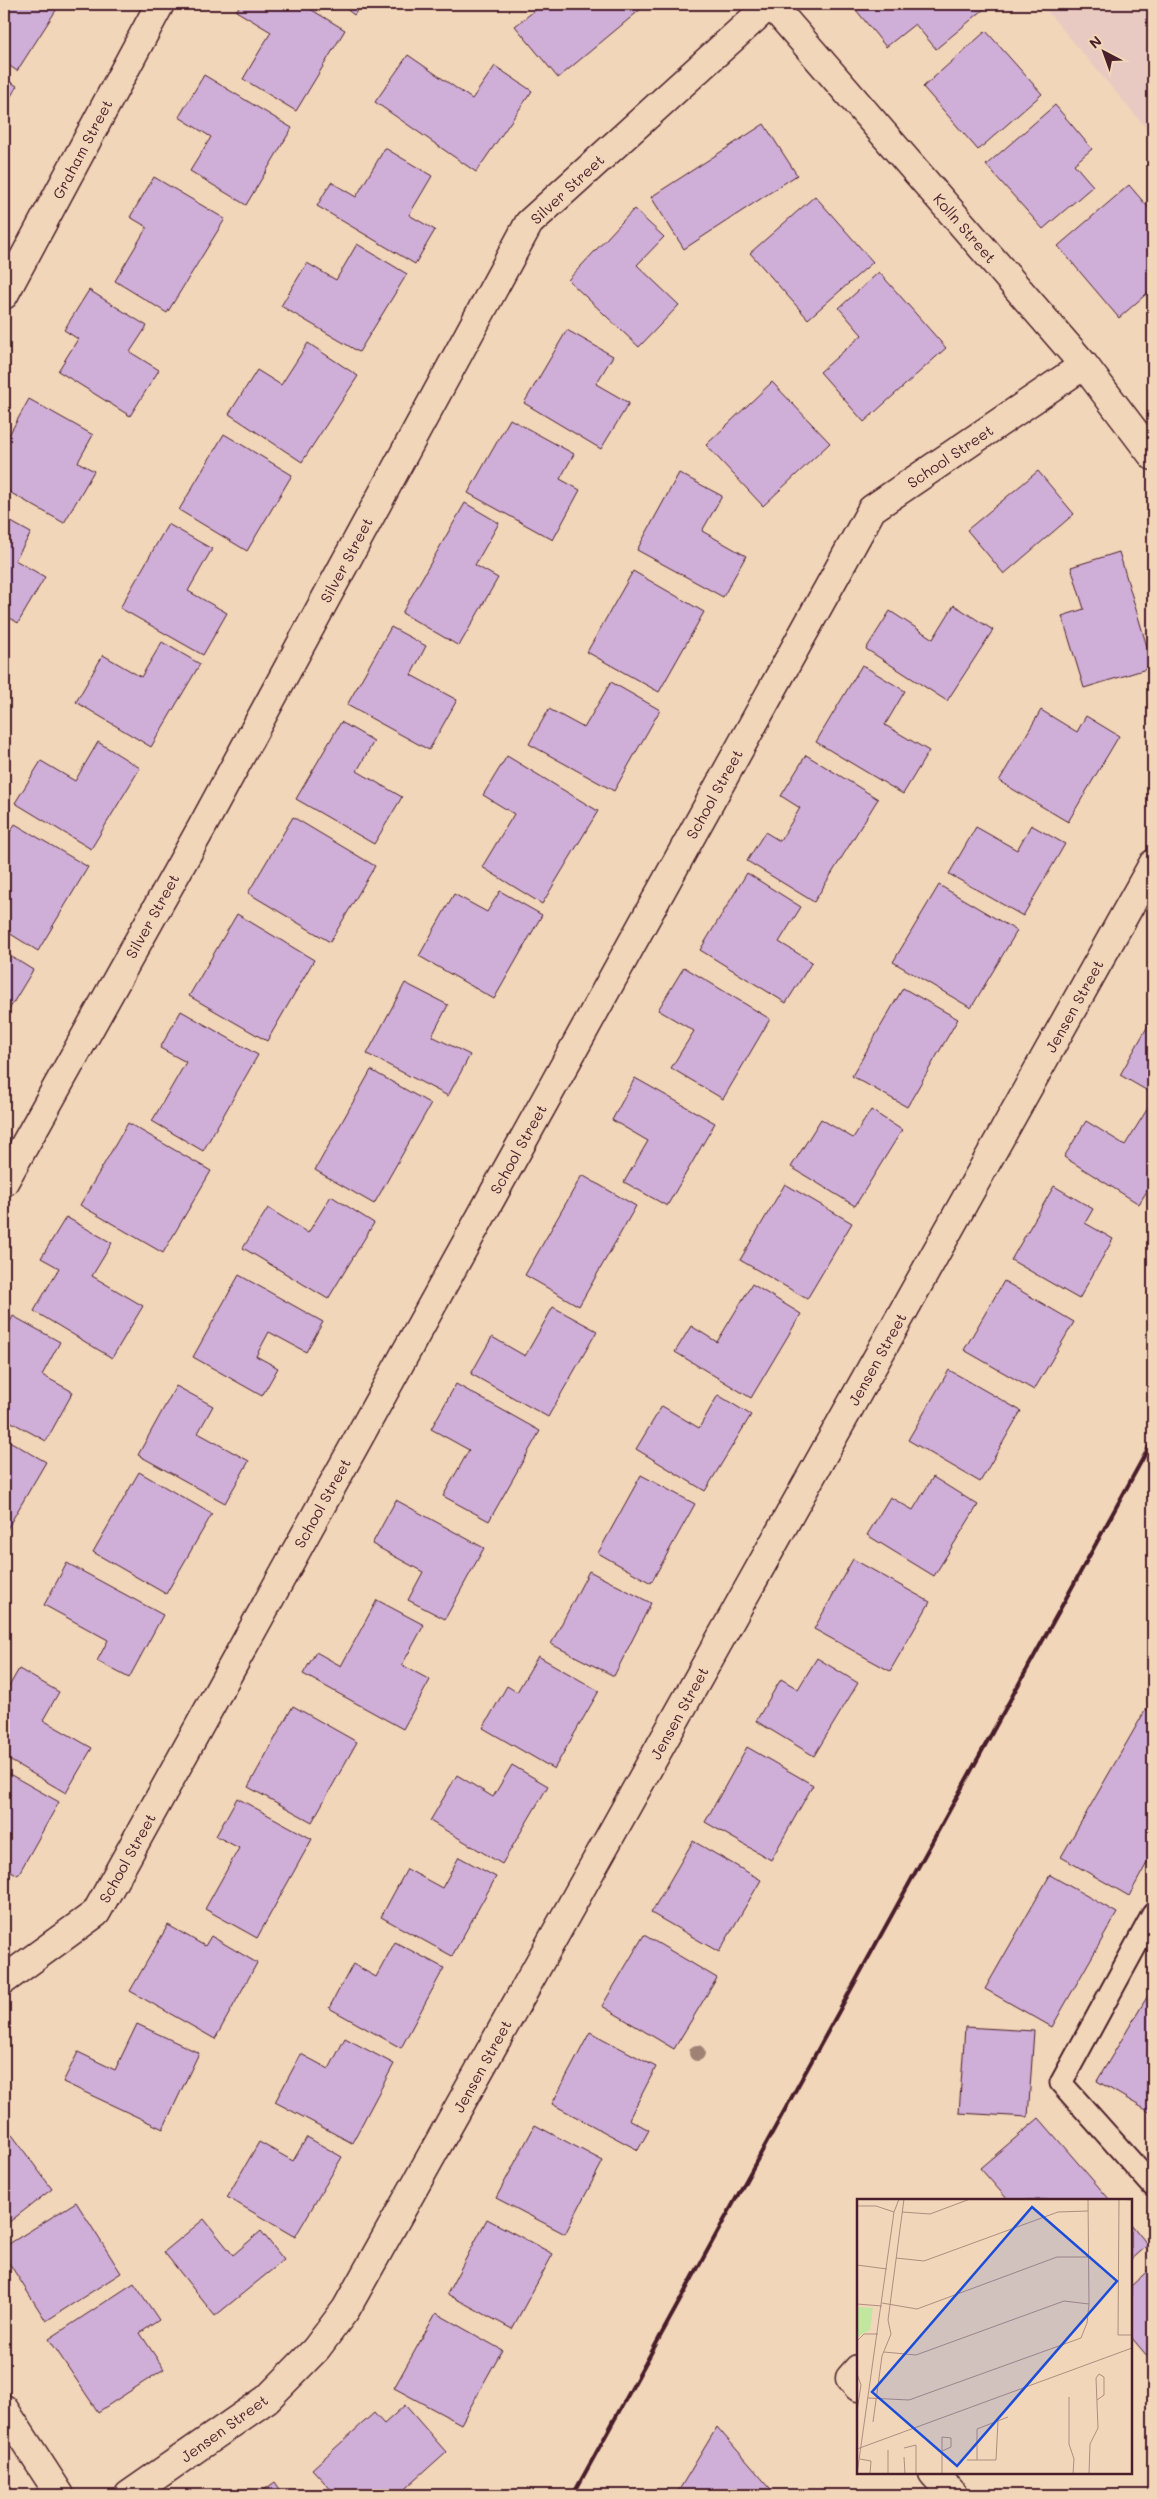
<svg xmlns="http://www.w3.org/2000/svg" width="1157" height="2499" font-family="Mali,sans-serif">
	<rect width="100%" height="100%" fill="#f2d6b9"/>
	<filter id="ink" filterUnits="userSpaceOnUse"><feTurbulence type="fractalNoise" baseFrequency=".02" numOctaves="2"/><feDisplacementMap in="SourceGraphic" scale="10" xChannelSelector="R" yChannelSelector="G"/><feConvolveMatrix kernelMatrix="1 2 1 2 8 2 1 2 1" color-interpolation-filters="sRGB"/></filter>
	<g filter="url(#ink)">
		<path fill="#e8cac2" d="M1041 4H1153V136Z"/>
		<path fill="#cfaed8" stroke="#4a1f2b" d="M4 4H60L17 71 4 62Z
			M241 4H302L345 30 296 111 243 79 271 32 236 11Z
			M340 4H362L354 15Z
			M543 4H647L558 78 515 26Z
			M853 4H987L989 5 936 49 915 24 886 47 852 5Z
			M986 31 1042 94 978 150 923 87Z
			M408 55 472 99 495 66 532 91 476 172 375 102Z
			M204 75 292 128 246 205 190 171 211 137 179 117Z
			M4 78 17 86 4 108Z
			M1055 105 1092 149 1074 164 1093 186 1043 229 986 165Z
			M764 124 797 175 684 249 651 197Z
			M385 148 432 176 409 215 435 230 415 264 317 206 331 182 356 197Z
			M154 177 225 219 167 313 115 281 147 227 130 217Z
			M1129 185 1153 213V288L1119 318 1058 246Z
			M815 196 873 262 808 319 750 253Z
			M634 209 664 237 637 265 679 305 639 347 568 280Z
			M357 244 407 274 359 352 281 306 307 263 336 280Z
			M879 272 946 348 864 422 820 372 862 335 839 308Z
			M89 290 147 326 130 352 159 370 130 416 58 371 78 339 64 330Z
			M567 330 613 356 596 384 629 403 601 449 524 403Z
			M308 343 358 376 302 462 229 414 257 370 281 385Z
			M772 382 830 443 763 506 706 445Z
			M29 399 93 435 78 462 94 471 64 523 4 489V444Z
			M510 419 574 454 560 479 580 490 553 540 468 493Z
			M224 434 292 475 247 551 179 510Z
			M1038 471 1074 514 1004 574 967 530Z
			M679 473 722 496 702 531 746 556 723 597 637 550Z
			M465 503 499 523 475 565 498 578 459 646 402 613Z
			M4 518 31 533 15 560 45 577 18 623 4 614Z
			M168 524 212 549 188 591 227 613 203 655 120 608Z
			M1119 552 1153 667 1084 688 1062 616 1084 609 1071 567Z
			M633 571 704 612 659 692 587 652Z
			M954 605 993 630 947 701 866 649 890 611 933 639Z
			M391 627 426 646 411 675 457 700 429 750 347 705Z
			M162 642 200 664 151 747 76 702 103 655 141 677Z
			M862 665 905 691 885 725 929 751 903 794 816 742Z
			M611 682 660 710 614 791 529 744 549 709 584 728Z
			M1041 710 1077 732 1086 716 1119 736 1068 822 999 781Z
			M341 722 374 741 357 771 402 797 374 844 296 799Z
			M98 742 140 768 91 849 15 803 41 761 75 781Z
			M806 755 878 799 814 902 747 861 765 832 780 841 800 808 781 796Z
			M507 756 598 811 542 904 482 867 514 814 483 795Z
			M293 817 375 866 330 942 248 893Z
			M15 824 88 867 38 951 4 930V842Z
			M1031 825 1065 844 1023 916 949 874 976 827 1017 850Z
			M747 873 801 907 779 942 812 962 786 1003 700 950Z
			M939 885 1017 931 971 1008 893 962Z
			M500 891 542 915 494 999 419 956 454 894 487 912Z
			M237 914 314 960 267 1041 189 996Z
			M4 952 33 970 4 1018Z
			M684 967 770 1019 723 1099 671 1068 694 1031 658 1010Z
			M405 983 448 1005 432 1036 470 1055 448 1096 367 1054Z
			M903 988 958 1019 907 1107 852 1076Z
			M181 1011 258 1055 203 1151 152 1121 186 1062 160 1048Z
			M1153 1017V1094L1120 1075Z
			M371 1070 431 1104 374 1204 315 1170Z
			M635 1078 715 1123 667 1206 624 1182 648 1141 612 1120Z
			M1148 1108 1153 1111V1181L1139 1204 1064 1157 1086 1121 1125 1145Z
			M871 1110 902 1130 855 1206 791 1167 821 1119 853 1138Z
			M128 1123 211 1171 163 1253 80 1205Z
			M582 1175 636 1206 579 1306 525 1275Z
			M785 1184 852 1223 807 1299 740 1260Z
			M1054 1186 1093 1209 1085 1223 1113 1239 1079 1299 1011 1260Z
			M331 1196 374 1223 328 1299 243 1248 268 1208 308 1233Z
			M66 1217 112 1243 92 1276 143 1306 112 1358 34 1311 59 1268 41 1258Z
			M239 1275 323 1322 306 1352 269 1332 256 1356 278 1368 262 1396 193 1357Z
			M1004 1281 1074 1322 1034 1390 964 1350Z
			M752 1284 801 1314 751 1398 675 1352 691 1326 717 1342Z
			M553 1307 597 1331 548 1417 471 1374 492 1337 525 1356Z
			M13 1316 60 1342 42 1375 73 1392 46 1441 4 1418V1334Z
			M949 1370 1021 1411 980 1482 908 1440Z
			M456 1384 540 1431 489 1521 443 1496 469 1450 431 1429Z
			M176 1386 213 1406 198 1433 249 1461 225 1503 138 1455Z
			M718 1395 751 1415 705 1491 636 1449 662 1406 699 1428Z
			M4 1438 46 1462 4 1534Z
			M139 1472 212 1514 166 1594 93 1552Z
			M641 1475 695 1504 651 1583 598 1553Z
			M933 1477 978 1505 934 1576 867 1535 890 1497 913 1510Z
			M396 1500 484 1548 445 1619 408 1600 423 1572 372 1544Z
			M853 1559 930 1602 890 1671 814 1629Z
			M67 1563 163 1615 129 1678 97 1661 108 1640 44 1605Z
			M589 1571 651 1603 614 1676 551 1644Z
			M377 1600 424 1625 402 1665 430 1680 403 1729 303 1674 316 1652 341 1666Z
			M538 1656 599 1691 554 1769 483 1728 507 1686 517 1692Z
			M817 1658 858 1683 814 1756 756 1721 781 1679 798 1689Z
			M19 1669 59 1692 43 1720 92 1748 66 1793 4 1757V1695Z
			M293 1706 357 1742 312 1822 248 1787Z
			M1146 1709 1153 1713V1852L1129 1896 1061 1857Z
			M747 1747 813 1785 771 1860 705 1822Z
			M512 1765 548 1786 502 1864 430 1821 457 1775 493 1797Z
			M4 1771 59 1802 18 1875 4 1867Z
			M237 1798 312 1839 257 1938 205 1909 239 1848 216 1836Z
			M693 1841 761 1880 719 1952 651 1913Z
			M459 1857 496 1877 452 1956 381 1917 407 1869 442 1888Z
			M1050 1875 1117 1913 1052 2027 985 1989Z
			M168 1925 205 1946 211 1936 257 1963 215 2039 130 1991Z
			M644 1935 717 1978 674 2049 602 2006Z
			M395 1942 444 1968 401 2048 329 2008 353 1964 376 1977Z
			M1153 1987V2114L1097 2081Z
			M137 2024 199 2053 163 2129 63 2082 78 2052 115 2070Z
			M965 2027 1034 2031 1028 2117 959 2113Z
			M590 2032 656 2067 629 2119 649 2130 638 2150 552 2104Z
			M345 2038 394 2064 352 2143 275 2102 301 2054 329 2069Z
			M1039 2118 1110 2200H1008L980 2168Z
			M4 2124 52 2189 4 2226Z
			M535 2125 603 2161 565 2234 496 2198Z
			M307 2137 342 2157 295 2237 227 2197 259 2142 293 2161Z
			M76 2202 121 2273 46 2321 4 2255V2247Z
			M204 2219 233 2255 261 2231 284 2260 215 2316 164 2252Z
			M487 2219 553 2254 512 2329 447 2294Z
			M1131 2224 1148 2245 1131 2260Z
			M1153 2266V2352L1148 2357 1131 2337V2286Z
			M134 2283 159 2320 140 2333 164 2369 98 2412 49 2339Z
			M436 2313 502 2350 461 2424 394 2388Z
			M405 2405 446 2452 398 2495H336L312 2469 374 2413 384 2424Z
			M717 2427 776 2495H676Z
			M275 2482 284 2495H257Z"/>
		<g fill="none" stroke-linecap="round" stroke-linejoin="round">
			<g stroke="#4a1f2b" stroke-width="25">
				<path id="service" d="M1153 1914 1061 2083 1153 2186"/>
			</g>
			<g stroke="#4a1f2b" stroke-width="31">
				<path id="minor" d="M771 4 1084 365 1153 456
					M4 295 160 4
					M4 1182 202 827 529 223 770 4
					M4 1980 96 1913 872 509 1084 365
					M858 2369 850 2378 858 2387
					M4 2409 60 2495
					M933 2473 953 2495
					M129 2495 267 2399 316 2349 346 2309 1153 864"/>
			</g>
			<use href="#service" stroke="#f2d6b9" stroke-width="21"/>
			<use href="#minor" stroke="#f2d6b9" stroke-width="28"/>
			<path stroke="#4a1f2b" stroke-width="4" d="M573 2495 1153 1440"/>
		</g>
		<circle fill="#a08275" cx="697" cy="2053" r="8"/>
	</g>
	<g text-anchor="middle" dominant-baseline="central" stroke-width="5" stroke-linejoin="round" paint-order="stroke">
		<g font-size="15" fill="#4a1f2b" stroke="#f2d6b9">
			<text transform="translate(82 149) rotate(-62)">Graham Street</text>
			<text transform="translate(567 189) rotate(-43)">Silver Street</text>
			<text transform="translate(965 228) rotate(49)">Kolln Street</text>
			<text transform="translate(950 456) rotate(-34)">School Street</text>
			<text transform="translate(346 560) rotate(-62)">Silver Street</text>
			<text transform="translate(714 794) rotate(-61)">School Street</text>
			<text transform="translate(152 916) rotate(-61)">Silver Street</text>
			<text transform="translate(1074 1006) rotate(-61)">Jensen Street</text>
			<text transform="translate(518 1149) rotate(-61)">School Street</text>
			<text transform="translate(877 1359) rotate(-61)">Jensen Street</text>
			<text transform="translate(322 1503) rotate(-61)">School Street</text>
			<text transform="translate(679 1713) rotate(-61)">Jensen Street</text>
			<text transform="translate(127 1858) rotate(-61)">School Street</text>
			<text transform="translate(482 2066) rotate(-61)">Jensen Street</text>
			<text transform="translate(224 2428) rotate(-36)">Jensen Street</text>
		</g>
	</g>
	<g transform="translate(857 2199)">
		<rect width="275" height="275" fill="#f2d6b9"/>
		<path d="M1 108 16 109 13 131 0 138Z" fill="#c0e6a0"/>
		<path fill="none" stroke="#af8d80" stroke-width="1" d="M275 1 262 0 261 136H275M0 7H19L37 13M45 13 73 15 113 0M39 59 67 62 201 13 231 12M0 66 30 70M25 104 60 110 200 58H232M0 105 25 107M0 142 7 135H21M27 153 59 156 207 102 232 105M0 175 4 186 0 212M212 198V245L217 260 216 275M11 199 52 201 224 139 230 124 232 105 231 0M16 223 25 157 34 135 31 121 47 0M47 249 59 246V275M0 250 275 149M31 251V275M85 252 94 248V239L85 238V275M47 258 48 275M3 260 14 262 13 275M110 261H139L141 222M120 261V230L151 218M0 275 37 13 42 0M232 275 233 245 241 229 239 179 242 175 247 178V196L240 201"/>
		<path fill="#1d4ed8" fill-opacity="0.15" stroke="#1d4ed8" stroke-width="2.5" d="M175 8 260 82 100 267 15 193Z"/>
		<rect width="275" height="275" fill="none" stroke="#4a1f2b" stroke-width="2.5"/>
	</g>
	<rect width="1157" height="2499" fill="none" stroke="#f2d6b9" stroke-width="20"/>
	<rect x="10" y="10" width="1137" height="2479" fill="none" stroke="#4a1f2b" stroke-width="2" filter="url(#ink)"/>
	<g transform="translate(1104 52) rotate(319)" stroke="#f2d6b9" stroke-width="4" paint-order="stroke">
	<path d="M0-4L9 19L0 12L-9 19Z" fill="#4a1f2b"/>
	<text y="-8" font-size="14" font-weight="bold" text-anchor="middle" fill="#4a1f2b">N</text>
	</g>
</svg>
